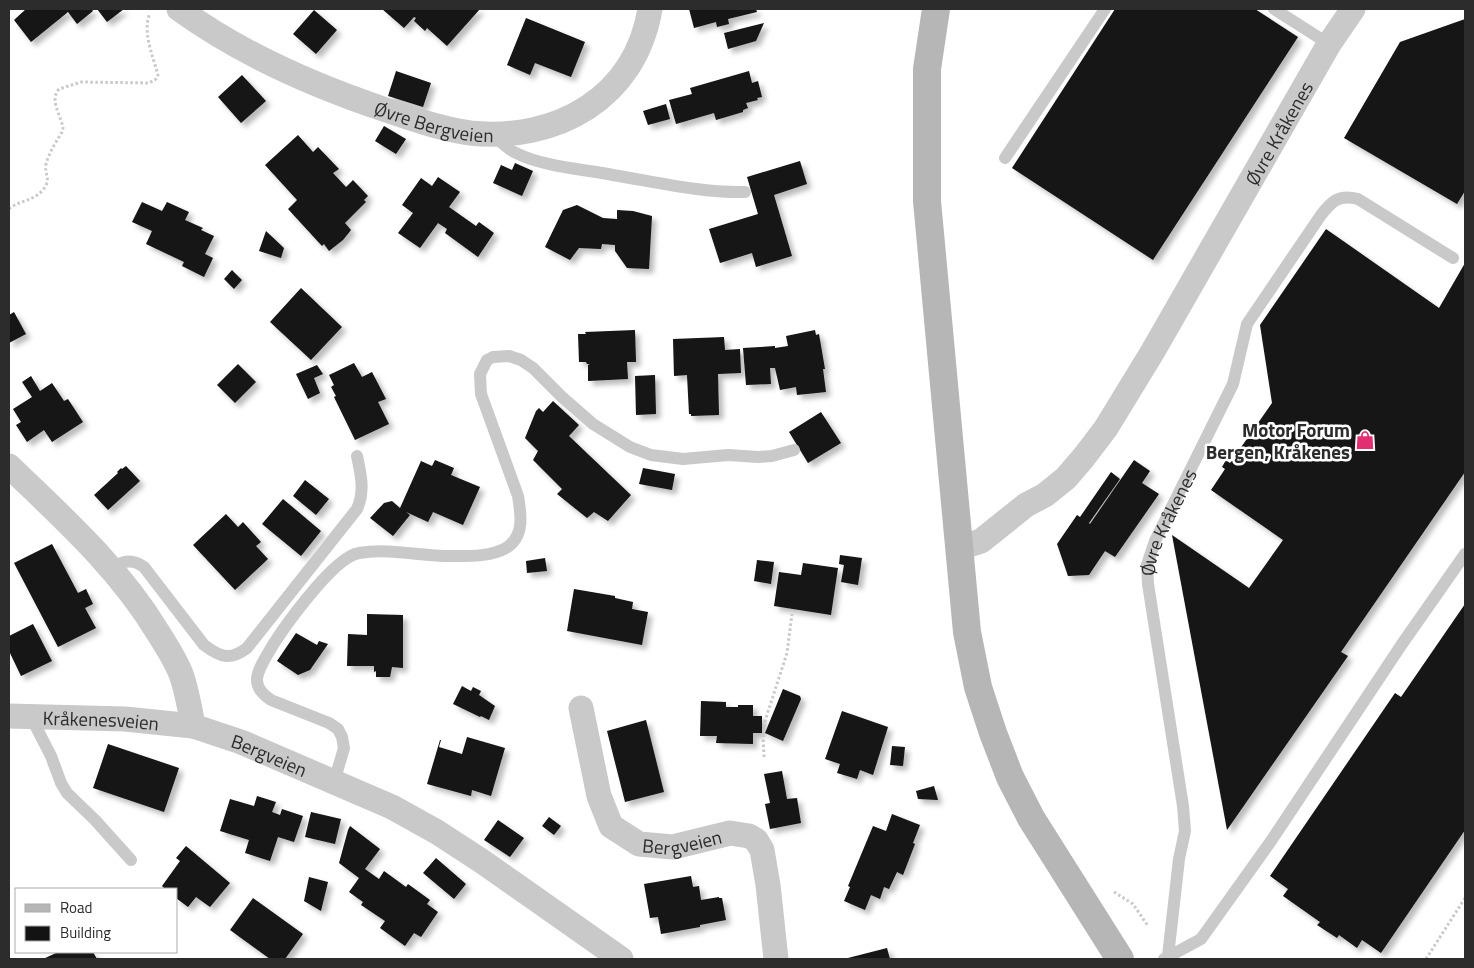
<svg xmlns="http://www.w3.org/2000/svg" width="1474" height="968" font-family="'Titillium Web',sans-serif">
	<defs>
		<filter id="shadow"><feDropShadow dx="4.5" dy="4.5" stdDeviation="2.5" flood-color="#0004"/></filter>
	</defs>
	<rect width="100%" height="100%" fill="#fff"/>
	<path fill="#131313" filter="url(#shadow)" d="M26 9H92L93 11 77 24 68 12 31 42 14 20Z
		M97 9H124L107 22Z
		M382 9H480L447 46 427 28 425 31 414 21 416 18 414 17 404 28Z
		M689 9H756L757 12 728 19 729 24 717 27 716 22 694 28Z
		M1115 9H1255L1298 37 1153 260 1012 168Z
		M314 10 337 30 316 54 293 34Z
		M526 18 585 42 571 77 535 63 530 75 507 65Z
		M1465 19V191L1457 204 1344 138 1400 42Z
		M764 23 756 41 728 49 724 33Z
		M396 71 431 83 423 107 388 96Z
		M749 71 752 83 758 81 762 97 757 98 758 100 746 103 748 108 743 110V112L716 120 714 113 676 124 669 100 692 94 690 88Z
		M242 75 266 101 241 123 218 97Z
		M666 104 670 119 648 125 643 111Z
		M384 126 406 139 396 154 375 141Z
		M298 135 313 152 318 147 339 169 333 173 346 187 353 180 368 196 364 200 366 202 345 223 351 230 343 240 329 251 324 244 322 246 288 209 297 200 265 165Z
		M800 161 807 184 774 195 792 256 756 267 752 253 720 263 709 229 758 214 747 177Z
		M515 163 533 171 522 196 493 183 501 165 512 170Z
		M438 177 460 192 449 207 476 226 479 222 494 233 478 257 445 233 447 229 438 223 420 248 398 233 413 213 402 205 421 178 432 186Z
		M142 202 162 211 167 202 189 212 185 220 203 228 201 230 214 236 205 254 213 258 204 277 182 266 184 262 146 244 152 231 132 222Z
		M577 205 603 218 617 219V210L633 211 652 216 649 269 627 268 615 251V245L602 244 601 249 579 248 570 260 545 247 563 210Z
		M1326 229 1439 308 1465 263V472L1341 652 1348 656 1227 830 1172 535 1249 588 1283 540 1211 490 1225 469 1222 467 1226 460 1230 463 1272 403 1260 325Z
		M266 231 284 248 281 258 259 251Z
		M232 270 242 280 234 289 224 279Z
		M301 288 342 327 311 360 270 322Z
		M14 312 26 334 9 343V315Z
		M635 330 636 362H627L628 379 588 381V365L590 364H587L586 362H579L578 334H586L585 332Z
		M815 330 816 335 819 334 825 369H823L826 392 797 395 796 387 780 390 775 368H770L771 384 746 385 743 348 775 346V348L788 346 786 336Z
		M724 337 725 350 740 349 741 373 718 374 719 415 691 416V414H689L687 375 674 376 673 339Z
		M354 363 362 377 372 372 386 399 378 402 389 424 355 440 334 397 336 396 331 387 334 385 329 375Z
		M238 364 256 382 235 403 217 385Z
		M317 365 323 374 314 378 320 393 308 399 296 374Z
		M655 375 656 414 636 415 635 376Z
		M31 376 40 391 52 383 64 401 68 399 83 422 52 442 44 430 27 442 16 425 21 422 13 409 32 397 22 382Z
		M553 401 579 425 569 436 631 495 608 521 594 512 587 518 557 494 562 489 533 460 538 451 525 438 536 411 539 408 543 412Z
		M821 412 841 443 808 463 789 432Z
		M435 460 454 468 451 475 480 487 463 525 433 512 428 522 406 512 410 515 393 536 370 518 384 503 392 501 400 508 421 461 432 466Z
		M1134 460 1150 471 1142 483 1159 494 1115 557 1105 551 1089 575 1068 576 1057 544 1077 515 1080 517 1111 472 1120 479 1089 523 1090 524Z
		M126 466 140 481 108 510 94 495 118 473 117 472 121 468 122 469Z
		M643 468 675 474 672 490 639 484Z
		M305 480 329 499 316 515 293 496Z
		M283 499 321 531 301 556 262 524Z
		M226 514 238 527 243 522 261 542 256 546 268 559 235 590 193 545Z
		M52 544 78 593 86 589 93 604 85 608 96 628 58 647 14 563Z
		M840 555 862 558 858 585 841 582 844 565 839 564Z
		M545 558 547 571 527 573 526 561Z
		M757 560 774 562 771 584 754 581Z
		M803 563 838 568 831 615 774 606 779 572 801 575Z
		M574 589 615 596V598L633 602 632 609 648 612 642 645 567 631Z
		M1465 604V830L1381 953 1362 940 1357 948 1339 935 1337 938 1317 925 1320 922 1283 896 1288 889 1270 876 1395 693 1401 697Z
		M367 614 403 615V668L392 667 390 677H376V671L374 672V666H347L348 634 367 635Z
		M33 624 52 661 21 676 9 651V636Z
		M296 633 317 645 319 641 328 644 310 670 298 675 277 661Z
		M462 686 471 691 473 687 481 691 479 695 495 706 489 720 481 716 480 717 453 704Z
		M783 689 800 696 801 699 783 741 765 733Z
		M701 701 726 702V707H738V705H753V716H762V733H753V744L716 743 717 736H700Z
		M842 711 888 727 873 775 860 770 857 779 837 773 840 764 825 759Z
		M646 720 664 792 625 802 607 731Z
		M467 737 505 748 491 796 472 790 471 796 427 784 440 740H441L439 747 462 754Z
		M108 744 179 768 164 812 93 788Z
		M892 746 905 747 903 766 890 765Z
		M782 771 787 799 797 798 801 823 770 829 765 804 770 803 764 774Z
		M934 786 938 800 918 799 916 791Z
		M257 796 276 802 272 812 280 815 282 809 303 816 294 842 278 837 270 861 245 853 249 840 220 831 230 799 254 806Z
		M311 812 341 819 335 844 305 837Z
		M892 814 920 825 913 843 915 844 903 875 897 872 889 889 884 887 880 899 871 895 865 910 844 901 850 887 848 886 873 826 886 831Z
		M549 817 561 826 554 835 542 826Z
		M498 820 524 838 510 857 484 840Z
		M350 826 380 849 365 869 379 879 384 871 406 887 408 884 430 900 427 904 438 912 421 937 414 933 405 946 380 928 385 921 361 905 363 902 349 892 359 878 339 863 348 830Z
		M186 846 230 883 210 907 196 897 188 907 176 898V889H165L162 886 180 861 176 858Z
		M436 858 466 884 454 899 423 873Z
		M691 876 693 887 699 886 701 900 719 897V898H722L726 920 700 925V927L661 934 658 917 650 918 644 884Z
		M309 877 328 882 321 911 304 901Z
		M253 898 303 934 285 959H270L230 930Z
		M887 948 890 959H844Z
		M55 952H93L97 959H43L56 953Z"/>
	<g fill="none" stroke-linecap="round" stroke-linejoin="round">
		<path stroke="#c9c9c9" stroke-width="3" stroke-dasharray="2.5 2.5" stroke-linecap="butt" d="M9 209C19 200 32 202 43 190 52 178 44 175 46 164 49 153 56 142 62 132L63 128C61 115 49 100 59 89L81 82 149 83 156 79 158 75C153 56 142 32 150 13
			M764 757 763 735 765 721 787 653 792 614
			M1114 892 1133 904 1148 926
			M1426 959 1465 898"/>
		<g stroke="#c9c9c9" stroke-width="12">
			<path d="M1274 9 1329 44"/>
			<path d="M493 134C500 141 507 149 516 153 544 167 583 169 613 175 656 182 701 193 745 192"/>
			<path d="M1005 158 1105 9"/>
			<path d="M111 568C123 561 132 558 144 567L204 645C220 657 230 661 247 648L357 509C365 491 361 475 357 456"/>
			<path d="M32 716 33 721 51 756 61 783 67 793 95 820 131 860"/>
			<path d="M334 782 344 748 342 737 338 729 329 723 271 700C250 686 256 674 267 655 280 632 333 557 359 553 389 548 420 556 450 556 468 556 490 557 506 548 525 536 521 514 518 496L481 394 480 374 487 360 493 357 509 356 521 360 533 368 562 397 593 424 630 447 651 455 683 459 728 455 758 457 772 456 794 450"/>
			<path id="s1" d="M1168 956 1179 859 1185 831 1183 806 1148 584 1147 565 1155 541 1233 384 1247 324 1321 215C1332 201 1339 194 1358 199L1453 258"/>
			<path d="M1164 959 1201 939 1271 841 1402 644 1465 554"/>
		</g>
		<g stroke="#c9c9c9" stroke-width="25">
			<path id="s2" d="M179 9C241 54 314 86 386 110 414 119 441 129 470 133 557 142 635 98 650 9"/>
			<path d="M9 466C62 517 118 567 157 631 166 645 175 659 181 674 187 691 190 709 193 726"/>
			<path id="s3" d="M959 548 981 541 1026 505 1045 495 1066 478 1084 457 1106 428 1153 351 1329 44 1353 9"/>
			<path id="s4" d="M581 708 599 796 611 826 639 844 673 847 730 833 749 836 756 840 762 850 768 885 776 959"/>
			<path id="s5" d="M9 716 125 719 193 726 241 742 392 807 437 832 483 862 621 959"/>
		</g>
		<path stroke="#b6b6b6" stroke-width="28" d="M936 9 927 69V201L967 632 978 687 993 733 1010 777 1031 818 1120 959"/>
	</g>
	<defs>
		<g id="shop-bare" transform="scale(1.5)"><path d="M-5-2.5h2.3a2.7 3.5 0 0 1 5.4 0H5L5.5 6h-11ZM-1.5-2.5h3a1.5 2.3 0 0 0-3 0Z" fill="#e12f71" stroke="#fff" stroke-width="2.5" paint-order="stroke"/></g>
	</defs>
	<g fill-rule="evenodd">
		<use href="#shop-bare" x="1365" y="440"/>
	</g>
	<g text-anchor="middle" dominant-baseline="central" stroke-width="5" stroke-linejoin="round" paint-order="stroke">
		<g font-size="19" fill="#2c2c2c" stroke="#fff">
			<text stroke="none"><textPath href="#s2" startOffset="281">Øvre Bergveien</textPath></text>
			<text stroke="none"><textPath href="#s3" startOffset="535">Øvre Kråkenes</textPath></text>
			<text stroke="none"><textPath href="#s1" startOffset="442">Øvre Kråkenes</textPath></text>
			<text stroke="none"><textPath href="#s5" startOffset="92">Kråkenesveien</textPath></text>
			<text stroke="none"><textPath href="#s5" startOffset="266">Bergveien</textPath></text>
			<text stroke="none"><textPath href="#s4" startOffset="199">Bergveien</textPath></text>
		</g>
		<g font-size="19" font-weight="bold" fill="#2c2c2c" stroke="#fff" text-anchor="end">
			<text x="1350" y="429">Motor Forum<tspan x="1350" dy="22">Bergen, Kråkenes</tspan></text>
		</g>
	</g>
	<rect width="1474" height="968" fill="none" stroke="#2c2c2c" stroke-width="20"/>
	<rect x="15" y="888" width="162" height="65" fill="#ffffff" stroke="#ababab"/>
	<rect x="25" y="904" width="25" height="8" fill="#b6b6b6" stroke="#ababab"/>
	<text x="60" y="913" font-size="15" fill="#2c2c2c">Road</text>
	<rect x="25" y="926" width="25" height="15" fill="#131313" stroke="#ababab"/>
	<text x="60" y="938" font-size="15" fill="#2c2c2c">Building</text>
</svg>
